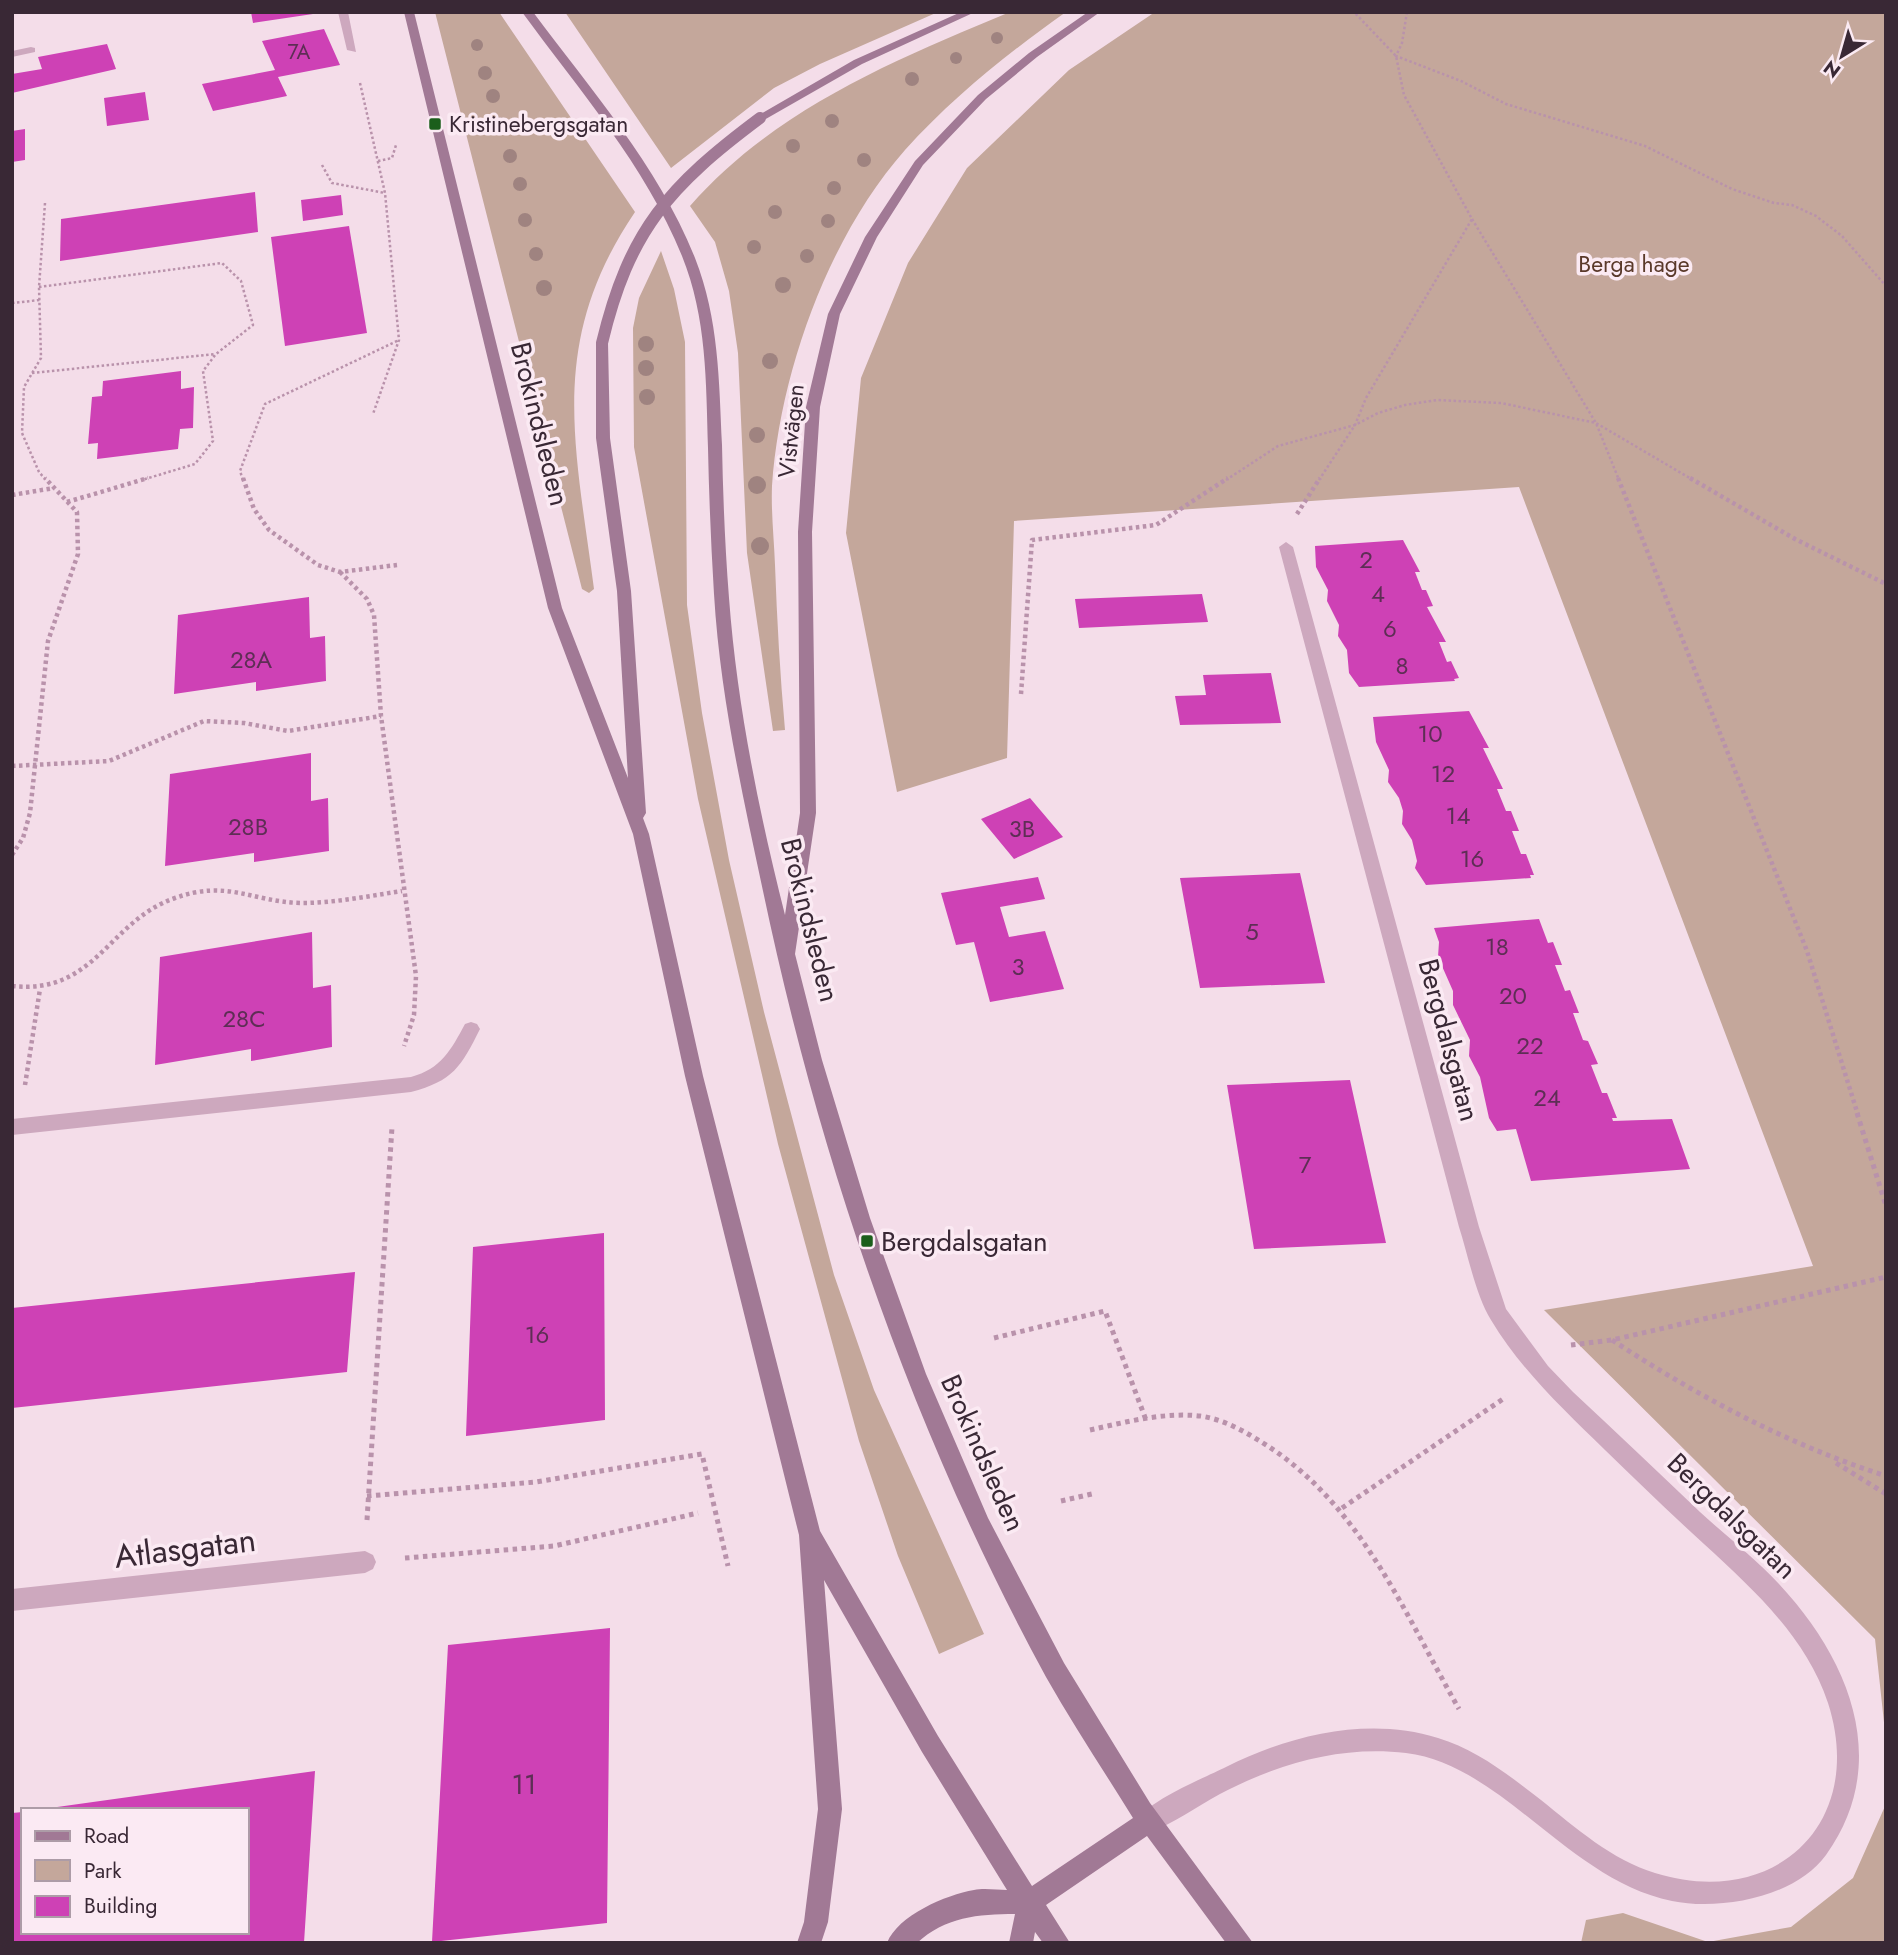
<svg xmlns="http://www.w3.org/2000/svg" width="1898" height="1955" font-family="Jost,sans-serif">
	<rect width="100%" height="100%" fill="#f4dde9"/>
	<path fill="#c4a79b" d="M435 12H499L635 212C547 342 575 443 594 589L589 593 582 589Z
		M565 12H938L820 64 774 88 671 168Z
		M1010 12H1066C1008 53 953 97 905 150 829 236 780 371 772 486 771 512 774 539 775 565 777 620 780 675 785 730L773 731 747 553 738 353 729 291 715 242 690 206C774 110 894 60 1010 12Z
		M1155 12H1886V1741L1875 1639 1544 1310 1813 1266 1519 487 1014 521 1007 758 897 792 846 533 861 378 908 263 967 168 1069 70Z
		M661 251 674 289 685 342 687 605 702 713 729 860 764 1012 834 1275 874 1390 984 1634 939 1654 898 1556 859 1441 778 1144 698 799 634 447 633 328 639 298Z
		M1886 1804V1943H1581L1586 1920 1623 1913 1708 1942 1791 1927 1853 1878Z"/>
	<path fill="#ce41b5" d="M251 12H313V14L253 23Z
		M324 29 340 65 278 77 287 96 213 111 202 84 275 70 262 41Z
		M107 44 116 69 12 93V74L42 69 38 57Z
		M145 92 149 120 107 126 104 98Z
		M25 129V160L12 162V131Z
		M255 192 258 232 60 261 61 219Z
		M341 195 343 215 303 221 301 200Z
		M349 226 367 333 285 346 271 237Z
		M181 371V389L194 387 193 428 180 429 178 449 97 459 98 443 88 444 92 397 102 396 103 381Z
		M1403 540 1420 572H1415L1422 590H1426L1433 606 1427 607 1446 642H1439L1447 662 1451 661 1459 678 1454 679 1455 681 1359 687 1349 673 1347 650 1338 636 1339 625 1327 601 1328 590 1316 567 1315 546Z
		M1202 594 1208 622 1079 628 1075 599Z
		M309 597 310 638 325 636 326 681 256 691V682L174 694 178 615Z
		M1271 673 1281 723 1180 725 1175 696 1206 695 1203 675Z
		M1469 711 1489 748H1483L1503 789H1497L1506 811H1511L1519 831H1512L1521 854H1526L1534 875H1530L1531 878 1426 885 1415 868 1417 861 1412 840 1402 824 1403 811 1399 798 1388 782 1389 770 1376 742 1373 717Z
		M311 753V801L328 798 329 851 254 862V853L165 866 170 774Z
		M1030 798 1063 837 1014 859 981 819Z
		M1300 873 1325 983 1200 988 1180 878Z
		M1038 877 1045 899 1000 907 1009 937 1045 931 1064 989 990 1002 974 942 956 945 941 893Z
		M1539 919 1548 943 1553 942 1562 965H1555L1565 991 1570 990 1579 1013H1573L1583 1040 1588 1041 1598 1064 1591 1065 1602 1093H1607L1617 1118H1612L1613 1121 1672 1119 1690 1169 1531 1181 1516 1129 1497 1131 1489 1118 1480 1077 1469 1056 1470 1040 1453 1005V991L1438 957 1439 942 1434 928Z
		M312 932 313 988 331 985 332 1047 251 1061V1049L155 1065 160 957Z
		M1350 1080 1386 1243 1254 1249 1227 1085Z
		M604 1233 605 1420 466 1436 473 1247Z
		M355 1272 347 1372 12 1408V1308Z
		M610 1628 607 1923 432 1942 448 1645Z
		M315 1771 304 1943H12V1813L23 1812V1932H247V1810L50 1808Z"/>
	<g fill="none" stroke-linecap="round" stroke-linejoin="round">
		<path stroke="#b992ab" stroke-width="2.5" stroke-dasharray="2.5 2.5" stroke-linecap="butt" d="M1407 12 1402 43 1396 56 1461 81 1506 104 1645 146 1732 189 1774 203 1792 205 1816 216 1842 236 1886 286
			M360 83 385 193 399 340 373 414
			M378 161 392 158 396 145
			M322 165 332 183 385 193
			M45 203 39 287 41 358 24 387 22 433 39 472 46 480
			M1472 219 1596 423 1619 480
			M39 287 222 263 241 281 253 325 216 354 203 371 213 441 195 464 142 480
			M12 303 40 300
			M32 373 216 354
			M243 480 240 471 265 404 399 340
			M1226 480 1278 446 1355 425 1378 413 1405 405 1437 400 1501 403 1596 423 1693 480
			M1319 480 1355 425 1366 398 1472 219 1404 95 1396 56 1354 12"/>
		<path stroke="#b992ab" stroke-width="4.5" stroke-dasharray="3.5 3.5" stroke-linecap="butt" d="M243 478 254 509 269 530 318 565 340 572 397 565
			M1618 478 1807 951 1858 1115
			M1690 478 1795 539 1886 584
			M12 495 54 488
			M67 502 148 478
			M1297 514 1320 478
			M340 572 367 599 374 615 381 716 416 976 414 1015 404 1046
			M1021 694 1032 540 1156 525 1228 478
			M12 766 109 761 204 721 244 723 288 731 381 716
			M12 855 23 838 30 813 48 641 78 554 77 512 45 478
			M12 986C96 995 108 921 175 898 228 879 252 902 301 903 335 903 369 896 402 891
			M25 1085 40 989"/>
		<path stroke="#b992ab" stroke-width="5" stroke-dasharray="4.5 4.5" stroke-linecap="butt" d="M1857 1113 1886 1206
			M994 1338 1105 1311 1146 1420
			M1612 1340C1699 1397 1787 1444 1886 1476
			M1571 1345 1612 1340 1886 1277
			M1090 1430C1126 1422 1163 1412 1200 1416 1223 1419 1244 1431 1263 1443 1361 1504 1404 1613 1459 1709
			M1836 1463 1886 1494
			M367 1496 536 1482 702 1454 728 1566
			M1061 1501 1096 1493
			M1342 1508 1506 1397
			M367 1520 392 1127
			M405 1558 554 1546 698 1513"/>
		<path fill="#cda8be" fill-rule="evenodd" d="M31 47 35 48V52L12 57V51Z
			M471 1022 477 1024 480 1029C461 1067 453 1081 411 1092L12 1135V1119L411 1077C441 1069 451 1050 465 1024Z"/>
		<path fill="#cda8be" fill-rule="evenodd" d="M338 12H348L356 52 347 50Z
			M1286 542 1293 547 1479 1227 1506 1309 1548 1366 1573 1392C1616 1432 1658 1472 1700 1512 1726 1536 1755 1558 1779 1584 1850 1660 1892 1763 1826 1855 1796 1897 1720 1911 1672 1901 1568 1880 1503 1765 1406 1753 1341 1745 1277 1764 1220 1794 1196 1807 1174 1823 1149 1833L1141 1829 1137 1821C1145 1802 1206 1777 1226 1767 1290 1735 1368 1716 1438 1738 1476 1749 1510 1776 1541 1800 1576 1828 1612 1860 1655 1873 1774 1910 1867 1824 1828 1703 1806 1637 1754 1590 1704 1544 1670 1513 1638 1482 1605 1450 1564 1410 1521 1370 1491 1320 1476 1296 1468 1255 1459 1227L1279 547Z
			M365 1551 373 1555 376 1562 373 1569 365 1573 12 1611V1589Z"/>
		<path fill="#a17995" fill-rule="evenodd" d="M404 12H414L562 608 628 778 617 591 596 438V343L602 339 608 343 610 438 631 591 646 813 643 818 649 834 703 1076 820 1531 938 1736 1032 1886 1133 1818C1104 1771 1073 1725 1046 1677 913 1433 820 1163 763 891 742 792 720 695 714 594 711 545 709 496 708 448 706 382 707 318 682 256 645 165 579 90 522 12H533C591 90 659 167 695 258 719 319 719 381 722 445 723 496 725 547 729 598 737 705 759 812 785 915L800 813 798 532 806 407 828 314 865 237 915 161 978 95 1029 53 1088 12H1100L1037 57 986 99 923 165 877 237 840 314 820 407 812 532 816 813 795 954 822 1060 870 1218 926 1374 988 1518 1064 1663 1150 1803 1253 1943H1226L1147 1836 1046 1905 1070 1943H1043L1035 1932 1033 1943H1009L1015 1914C978 1914 945 1917 917 1943H887C898 1915 946 1895 974 1890 984 1888 997 1890 1007 1890L922 1752 824 1580 842 1809 828 1922 821 1943H797L804 1922 818 1809 799 1535 685 1076 633 834 548 608Z
			M961 12H975L862 64 764 120 754 118 854 60Z"/>
		<path stroke="#a17995" stroke-width="12" d="M602 343C629 230 669 186 760 118"/>
	</g>
	<g fill="#9f8380">
		<circle cx="997" cy="38" r="6"/>
		<circle cx="477" cy="45" r="6"/>
		<circle cx="956" cy="58" r="6"/>
		<circle cx="485" cy="73" r="7"/>
		<circle cx="912" cy="79" r="7"/>
		<circle cx="493" cy="96" r="7"/>
		<circle cx="832" cy="121" r="7"/>
		<circle cx="499" cy="124" r="7"/>
		<circle cx="793" cy="146" r="7"/>
		<circle cx="510" cy="156" r="7"/>
		<circle cx="864" cy="160" r="7"/>
		<circle cx="520" cy="184" r="7"/>
		<circle cx="834" cy="188" r="7"/>
		<circle cx="775" cy="212" r="7"/>
		<circle cx="525" cy="220" r="7"/>
		<circle cx="828" cy="221" r="7"/>
		<circle cx="754" cy="247" r="7"/>
		<circle cx="536" cy="254" r="7"/>
		<circle cx="807" cy="256" r="7"/>
		<circle cx="783" cy="285" r="8"/>
		<circle cx="544" cy="288" r="8"/>
		<circle cx="646" cy="344" r="8"/>
		<circle cx="770" cy="361" r="8"/>
		<circle cx="646" cy="368" r="8"/>
		<circle cx="647" cy="397" r="8"/>
		<circle cx="757" cy="435" r="8"/>
		<circle cx="757" cy="485" r="9"/>
		<circle cx="760" cy="546" r="9"/>
	</g>
	<g fill="#1b5e1b" stroke="#fbeaf3" stroke-width="2.5">
		<rect x="428" y="117" width="14" height="14" rx="3.5"/>
		<rect x="860" y="1234" width="14" height="14" rx="3.5"/>
	</g>
	<g text-anchor="middle" dominant-baseline="central" stroke-width="7" stroke-linejoin="round" paint-order="stroke">
		<g font-size="21" fill="#5e2e55">
			<text x="299" y="52">7A</text>
		</g>
		<g font-size="23" fill="#392835" stroke="#fbeaf3" text-anchor="start">
			<text x="449" y="124">Kristinebergsgatan</text>
		</g>
		<g font-size="23" fill="#5a392a" stroke="#fbeaf3">
			<text x="1634" y="264">Berga hage</text>
		</g>
		<g font-size="23" fill="#392835" stroke="#fbeaf3">
			<text transform="translate(791 431) rotate(-84)">Vistvägen</text>
		</g>
		<g font-size="24" fill="#5e2e55">
			<text x="1366" y="559">2</text>
			<text x="1378" y="593">4</text>
			<text x="1390" y="628">6</text>
			<text x="251" y="659">28A</text>
			<text x="1402" y="665">8</text>
			<text x="1430" y="733">10</text>
			<text x="1443" y="773">12</text>
			<text x="1458" y="815">14</text>
			<text x="248" y="826">28B</text>
			<text x="1022" y="828">3B</text>
			<text x="1472" y="858">16</text>
			<text x="1252" y="931">5</text>
			<text x="1497" y="946">18</text>
			<text x="1018" y="966">3</text>
			<text x="1513" y="995">20</text>
			<text x="244" y="1018">28C</text>
			<text x="1530" y="1045">22</text>
			<text x="1547" y="1097">24</text>
			<text x="1305" y="1164">7</text>
			<text x="537" y="1334">16</text>
		</g>
		<g font-size="28" fill="#392835" stroke="#fbeaf3">
			<text transform="translate(540 424) rotate(76)">Brokindsleden</text>
			<text transform="translate(810 920) rotate(76)">Brokindsleden</text>
			<text transform="translate(1449 1040) rotate(75)">Bergdalsgatan</text>
			<text transform="translate(983 1453) rotate(66)">Brokindsleden</text>
			<text transform="translate(1732 1516) rotate(44)">Bergdalsgatan</text>
		</g>
		<g font-size="28" fill="#392835" stroke="#fbeaf3" text-anchor="start">
			<text x="881" y="1241">Bergdalsgatan</text>
		</g>
		<g font-size="28" fill="#5e2e55">
			<text x="524" y="1784">11</text>
		</g>
		<g font-size="33" fill="#392835" stroke="#fbeaf3">
			<text transform="translate(185 1548) rotate(-7)">Atlasgatan</text>
		</g>
	</g>
	<rect width="1898" height="1955" fill="none" stroke="#392835" stroke-width="28"/>
	<rect x="21" y="1808" width="228" height="126" fill="#fbeaf3" stroke="#ad9ca7" stroke-width="2"/>
	<rect x="35" y="1831" width="35" height="10" fill="#a17995" stroke="#ad9ca7" stroke-width="2"/>
	<text x="84" y="1843" font-size="21" fill="#392835">Road</text>
	<rect x="35" y="1860" width="35" height="21" fill="#c4a79b" stroke="#ad9ca7" stroke-width="2"/>
	<text x="84" y="1878" font-size="21" fill="#392835">Park</text>
	<rect x="35" y="1896" width="35" height="21" fill="#ce41b5" stroke="#ad9ca7" stroke-width="2"/>
	<text x="84" y="1913" font-size="21" fill="#392835">Building</text>
	<g transform="translate(1842 56) rotate(217)" stroke="#fbeaf3" stroke-width="5" paint-order="stroke">
	<path d="M0-5L12 26L0 18L-12 26Z" fill="#392835"/>
	<text y="-10" font-size="19" font-weight="bold" text-anchor="middle" fill="#392835">N</text>
	</g>
</svg>
